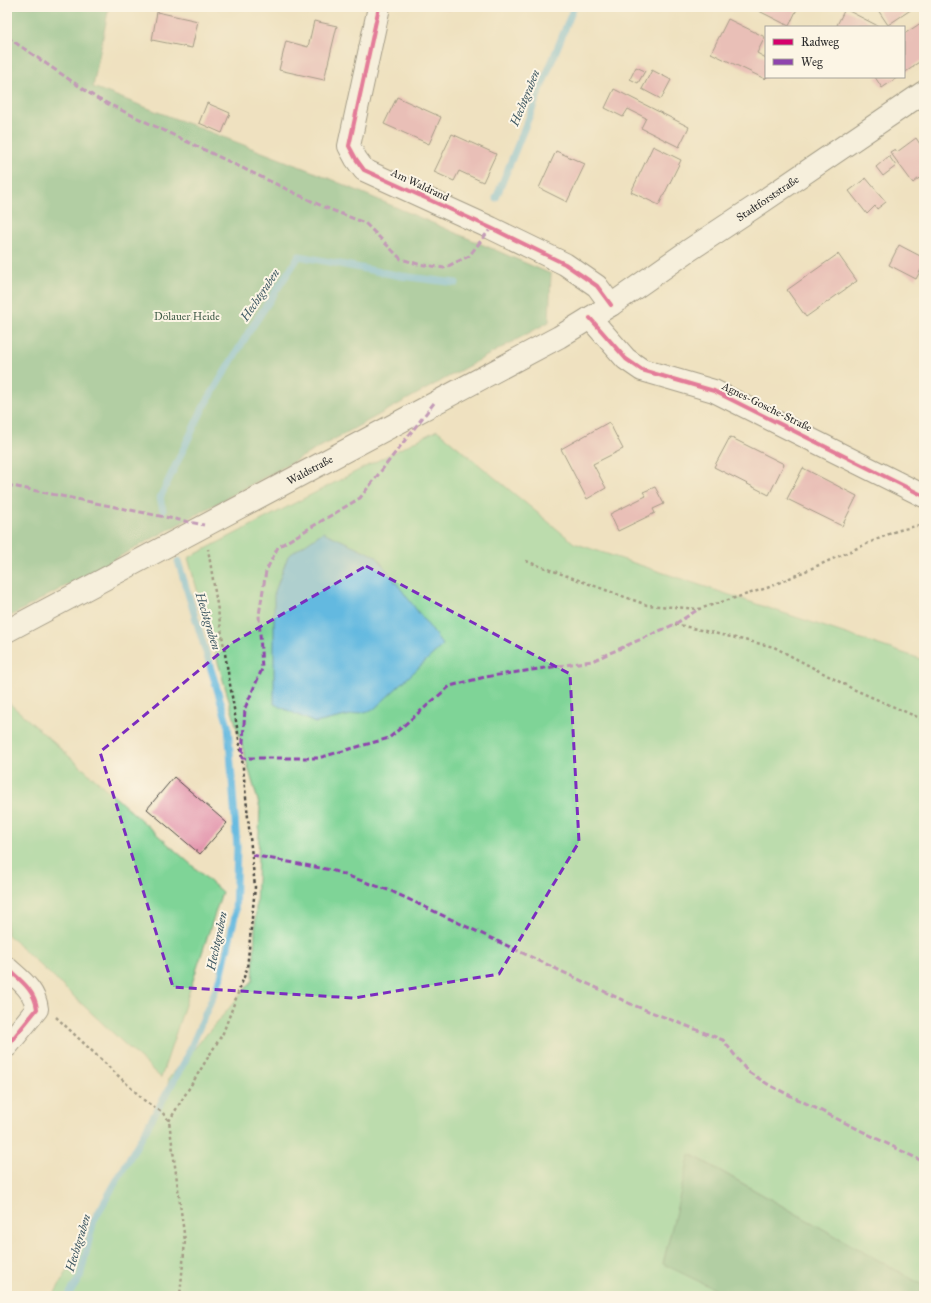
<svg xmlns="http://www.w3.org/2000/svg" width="931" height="1303" font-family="'IM FELL Great Primer',serif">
	<rect width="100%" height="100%" fill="#fcf5e5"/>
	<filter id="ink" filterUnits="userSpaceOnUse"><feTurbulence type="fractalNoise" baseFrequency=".025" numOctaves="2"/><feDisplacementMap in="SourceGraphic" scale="8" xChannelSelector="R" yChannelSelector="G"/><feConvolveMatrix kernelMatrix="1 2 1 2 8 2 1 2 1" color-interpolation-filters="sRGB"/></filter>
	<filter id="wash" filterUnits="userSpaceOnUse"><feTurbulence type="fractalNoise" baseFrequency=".012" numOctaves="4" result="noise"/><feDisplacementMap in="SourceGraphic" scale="16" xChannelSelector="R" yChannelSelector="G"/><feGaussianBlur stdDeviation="0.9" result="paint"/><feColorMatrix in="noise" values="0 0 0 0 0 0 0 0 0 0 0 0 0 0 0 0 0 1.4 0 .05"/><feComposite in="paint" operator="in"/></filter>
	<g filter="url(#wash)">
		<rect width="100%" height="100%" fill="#efe1c0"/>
		<path fill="#7fd497" stroke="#558061" d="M437 430 574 543 924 660V1286L691 1154 663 1263 729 1296H53L166 1095 169 1078 253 980 260 808 188 558Z
			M7 701 222 892 161 1078 7 934Z"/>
		<path fill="#67b680" stroke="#497056" d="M7 7H109L93 87 314 172 551 274 549 322 7 618Z
			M690 1154 924 1286V1296H729L663 1264Z"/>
		<path fill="#64b9e0" stroke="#487286" d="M323 532 376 556 443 645 373 710 315 723 274 704V594L288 556Z"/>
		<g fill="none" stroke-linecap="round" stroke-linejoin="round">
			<path stroke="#64b9e0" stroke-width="7" d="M496 198 574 7
				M163 510 160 498 203 408 250 330 299 256 401 276 456 283
				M68 1296 80 1277 94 1220 185 1061 221 977 235 916 237 847 228 725 178 561"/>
		</g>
		<g id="blocks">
			<path fill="#e395ad" d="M437 7H451L450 11Z
				M751 7H798L789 26Z
				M876 7H915L888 25Z
				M845 9 880 27H841L837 25Z
				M157 12 198 21 192 48 152 40Z
				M728 19 765 37 757 53 766 58 767 77 765 79 711 53Z
				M314 21 337 26 324 80 279 70 286 41 308 47Z
				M924 21V59L913 66V67L904 73V34Z
				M636 67 645 71 638 83 630 79Z
				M652 70 671 80 661 99 642 89Z
				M875 77H898L882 88Z
				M614 89 689 127 679 147 641 128 646 118 628 109 623 117 605 108Z
				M397 97 441 117 429 144 384 124Z
				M207 103 230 113 222 133 199 123Z
				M452 134 496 154 483 182 459 171 454 181 434 172Z
				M916 138 924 150V178L921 181 919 178 913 183 890 152 895 149 897 152Z
				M653 146 681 160 659 205 631 192Z
				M556 151 585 164 567 202 539 188Z
				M889 156 896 166 883 176 876 167Z
				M866 178 886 202 877 209 875 206 867 214 849 191Z
				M899 245 924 258V264L916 279 889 265Z
				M838 254 857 281 806 317 787 290Z
				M609 422 623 449 593 464 606 488 587 499 561 449Z
				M730 437 784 464 769 495 714 467Z
				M803 468 857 496 842 526 787 499Z
				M655 487 664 504 653 509 655 513 618 531 610 514 646 496 643 492Z
				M174 777 227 823 200 854 147 809Z"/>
		</g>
	</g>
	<g filter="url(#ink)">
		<use href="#blocks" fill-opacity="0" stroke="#484641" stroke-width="1"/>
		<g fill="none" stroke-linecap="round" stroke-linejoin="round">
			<g stroke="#484641" stroke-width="24">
				<path id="minor" d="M379 7 349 146 356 159 364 170 491 228 565 264 597 286 611 305
					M590 318 626 359 642 370 714 391 924 496
					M7 968C20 980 35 990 37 1009L7 1046"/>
			</g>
			<g stroke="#484641" stroke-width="24">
				<g id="secondary">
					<path id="s1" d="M7 631 559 337 611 305 688 251 759 204 924 92"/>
				</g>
			</g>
			<path stroke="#484641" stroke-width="2.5" stroke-dasharray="3 3" stroke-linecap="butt" d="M526 561 647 605 699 609 767 588 896 531 924 524
				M675 624 774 647 853 689 924 720
				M56 1017 146 1102 162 1112 169 1121 185 1241 180 1296
				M169 1121 223 1033 247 969 255 887 242 758 208 549"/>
			<use href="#minor" stroke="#fff" stroke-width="22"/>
			<use href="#secondary" stroke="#fff" stroke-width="22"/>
			<path stroke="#8e44ad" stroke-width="3" stroke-dasharray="6 3" stroke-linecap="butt" d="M7 37 98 99 324 207 365 223 401 259 418 264 444 268 469 256 491 228
				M434 403 360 498 278 547 266 571 259 615 262 669 245 708 242 758H318L389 738 450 686 485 677 592 661 675 624 699 609
				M7 485 204 525
				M252 855 331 870 391 891 633 1005 723 1040 747 1071 769 1085 924 1162"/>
			<g stroke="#fcf5e5" stroke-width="6">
				<path id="cycleway" d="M379 7 349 146 356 159 364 170 491 228 565 264 597 286 611 305
					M590 318 626 359 642 370 714 391 924 496
					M7 968C20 980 35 990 37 1009L7 1046"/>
			</g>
			<use href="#cycleway" stroke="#d6006c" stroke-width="4"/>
		</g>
	</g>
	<path d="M0 0H931V1303H0ZM366 566 570 674 579 842 499 974 354 998 173 987 100 752 232 643Z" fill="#efe1c0" fill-opacity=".55" fill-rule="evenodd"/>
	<path fill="none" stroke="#7b2cbf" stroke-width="3" stroke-dasharray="8 5" stroke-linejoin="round" d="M366 566 570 674 579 842 499 974 354 998 173 987 100 752 232 643Z"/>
	<g text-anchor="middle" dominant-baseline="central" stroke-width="4" stroke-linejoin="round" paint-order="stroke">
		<g font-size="11" fill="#2b2b2b" stroke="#fcf5e5">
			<text transform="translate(420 185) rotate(25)">Am Waldrand</text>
			<text stroke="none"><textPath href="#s1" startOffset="876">Stadtforststraße</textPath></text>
			<text transform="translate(767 407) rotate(26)">Agnes-Gosche-Straße</text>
			<text stroke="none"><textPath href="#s1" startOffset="343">Waldstraße</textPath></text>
		</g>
		<g font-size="11" fill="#445e4b" stroke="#fcf5e5">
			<text x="187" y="316">Dölauer Heide</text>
		</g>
		<g font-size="12" font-style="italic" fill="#3c5661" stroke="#fcf5e5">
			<text transform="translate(525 98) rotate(-68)">Hechtgraben</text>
			<text transform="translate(260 295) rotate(-56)">Hechtgraben</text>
			<text transform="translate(208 621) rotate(73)">Hechtgraben</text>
			<text transform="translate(217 941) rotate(-78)">Hechtgraben</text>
			<text transform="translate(78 1243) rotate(-73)">Hechtgraben</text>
		</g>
	</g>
	<rect width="931" height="1303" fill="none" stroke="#fcf5e5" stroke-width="24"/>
	<rect x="765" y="26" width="140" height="52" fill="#fcf5e5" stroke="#a8a49b"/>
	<rect x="773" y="39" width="20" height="6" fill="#d6006c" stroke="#a8a49b"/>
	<text x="801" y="46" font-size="12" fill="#2b2b2b">Radweg</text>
	<rect x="773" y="59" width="20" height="6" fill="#8e44ad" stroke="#a8a49b"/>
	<text x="801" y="66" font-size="12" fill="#2b2b2b">Weg</text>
</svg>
